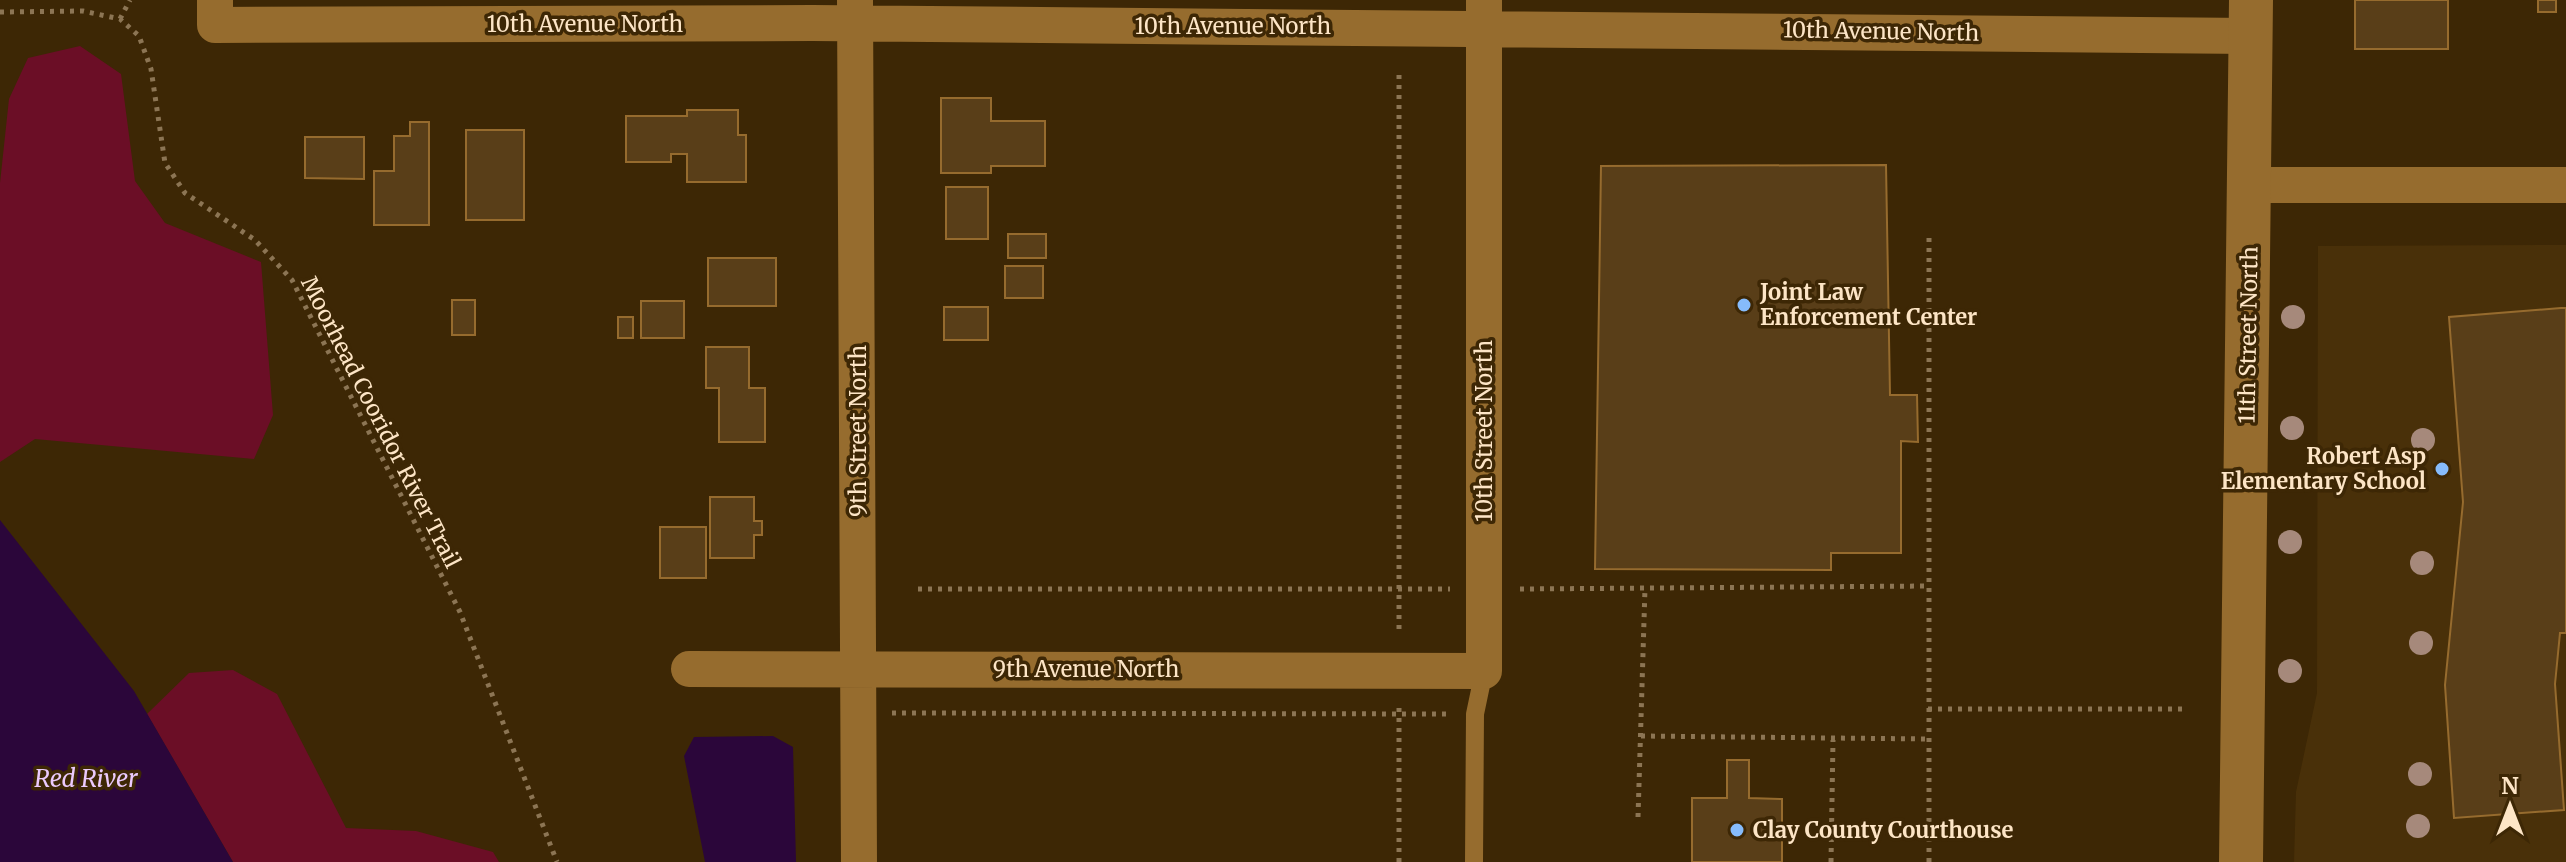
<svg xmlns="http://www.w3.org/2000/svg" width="2566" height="862" font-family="Merriweather,serif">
	<rect width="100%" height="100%" fill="#3d2705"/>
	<path fill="#493009" d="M2566 245V862H2294L2296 792 2317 693 2318 246Z"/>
	<path fill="#6b0e26" d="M80 46 121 74 135 181 165 223 261 262 273 415 254 459 35 439 0 462V183L9 99 28 58Z
		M233 670 277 694 346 828 416 831 493 852 499 862H233L147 714 189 673Z"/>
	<path fill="#2b063a" d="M0 520 134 691 233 862H0Z
		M773 736 793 747 796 862H705L684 756 694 737Z"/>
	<path fill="#593e18" stroke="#966b2e" stroke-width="2" d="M2355 0H2448V49H2355Z
		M2538 0H2556V12H2538Z
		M941 98H991V121H1045V166H991V173H941Z
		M687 110H738V135H746V182H687V154H671V162H626V116H687Z
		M410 122H429V225H374V171H394V136H410Z
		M466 130H524V220H466Z
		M305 137H364V179L305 178Z
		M1886 165 1890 395H1917L1918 442 1901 441V553H1831V570L1595 569 1601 166Z
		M946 187H988V239H946Z
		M1008 234H1046V258H1008Z
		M708 258H776V306H708Z
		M1005 266H1043V298H1005Z
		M452 300H475V335H452Z
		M641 301H684V338H641Z
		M944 307H988V340H944Z
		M2561 308H2566V633H2560L2555 684 2564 810 2454 818 2445 685 2463 502 2449 317Z
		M618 317H633V338H618Z
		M706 347H749V388H765V442H719V388H706Z
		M710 497H754V521H762V535H754V558H710Z
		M660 527H706V578H660Z
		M1727 760H1749V798L1782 799V862H1692V798H1727Z"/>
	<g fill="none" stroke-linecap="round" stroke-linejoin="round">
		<path stroke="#8c7554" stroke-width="5" stroke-dasharray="4 6" stroke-linecap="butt" d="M0 12 83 11 120 19 139 36 151 69 165 163 185 193 255 240 292 280 460 612 557 862
			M120 19 130 0
			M1399 75V634
			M918 589H1450
			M1520 589 1927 586
			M1399 708V862
			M1928 709H2183
			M892 713 1450 714
			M1641 736 1928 739
			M1638 817 1645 588
			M1831 862 1833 740
			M1929 862V234"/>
		<path stroke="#966c2e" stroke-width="18" d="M1474 862 1475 714 1484 671"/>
		<path stroke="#966c2e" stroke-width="36" d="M215 0V25L812 23 2251 36
			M855 0 859 862
			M2250 185H2566
			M689 669 1484 671V0"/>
		<path stroke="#966c2e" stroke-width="44" d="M2241 862 2251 0"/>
	</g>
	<g fill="#a6897b">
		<circle cx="2293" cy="317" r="12"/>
		<circle cx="2292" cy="428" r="12"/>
		<circle cx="2423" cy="440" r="12"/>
		<circle cx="2290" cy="542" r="12"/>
		<circle cx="2422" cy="563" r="12"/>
		<circle cx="2421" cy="643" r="12"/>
		<circle cx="2290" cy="671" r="12"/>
		<circle cx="2420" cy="774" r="12"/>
		<circle cx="2418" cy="826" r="12"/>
	</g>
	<g fill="#86bbfb" stroke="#3d2705" stroke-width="3">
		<circle cx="1744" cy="305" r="8"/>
		<circle cx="2442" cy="469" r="8"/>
		<circle cx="1737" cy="830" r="8"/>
	</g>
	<g text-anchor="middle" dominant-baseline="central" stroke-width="7" stroke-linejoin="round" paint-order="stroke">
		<g font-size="22" fill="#fde5c6" stroke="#3d2705">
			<text x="585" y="24">10th Avenue North</text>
			<text x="1233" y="26">10th Avenue North</text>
			<text transform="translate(1881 31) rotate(1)">10th Avenue North</text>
			<text transform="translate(2248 335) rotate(-89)">11th Street North</text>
			<text transform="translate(381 422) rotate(63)">Moorhead Cooridor River Trail</text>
			<text transform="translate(858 431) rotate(-90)">9th Street North</text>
			<text transform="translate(1484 431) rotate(-90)">10th Street North</text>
			<text x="1086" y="669">9th Avenue North</text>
		</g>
		<g font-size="22" font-weight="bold" fill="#fde5c6" stroke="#3d2705" text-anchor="start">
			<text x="1760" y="292">Joint Law<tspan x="1760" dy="25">Enforcement Center</tspan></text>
			<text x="2426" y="456" text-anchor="end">Robert Asp<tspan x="2426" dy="25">Elementary School</tspan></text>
			<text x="1753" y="830">Clay County Courthouse</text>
		</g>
		<g font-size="24" font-style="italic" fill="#ebcafd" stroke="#3d2705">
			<text x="86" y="778">Red River</text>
		</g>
	</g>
	<g transform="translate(2510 806)" stroke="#3d2705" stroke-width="6" paint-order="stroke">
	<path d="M0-6L14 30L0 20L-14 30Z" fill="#fde5c6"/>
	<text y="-12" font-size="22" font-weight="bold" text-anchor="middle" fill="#fde5c6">N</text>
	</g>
</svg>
